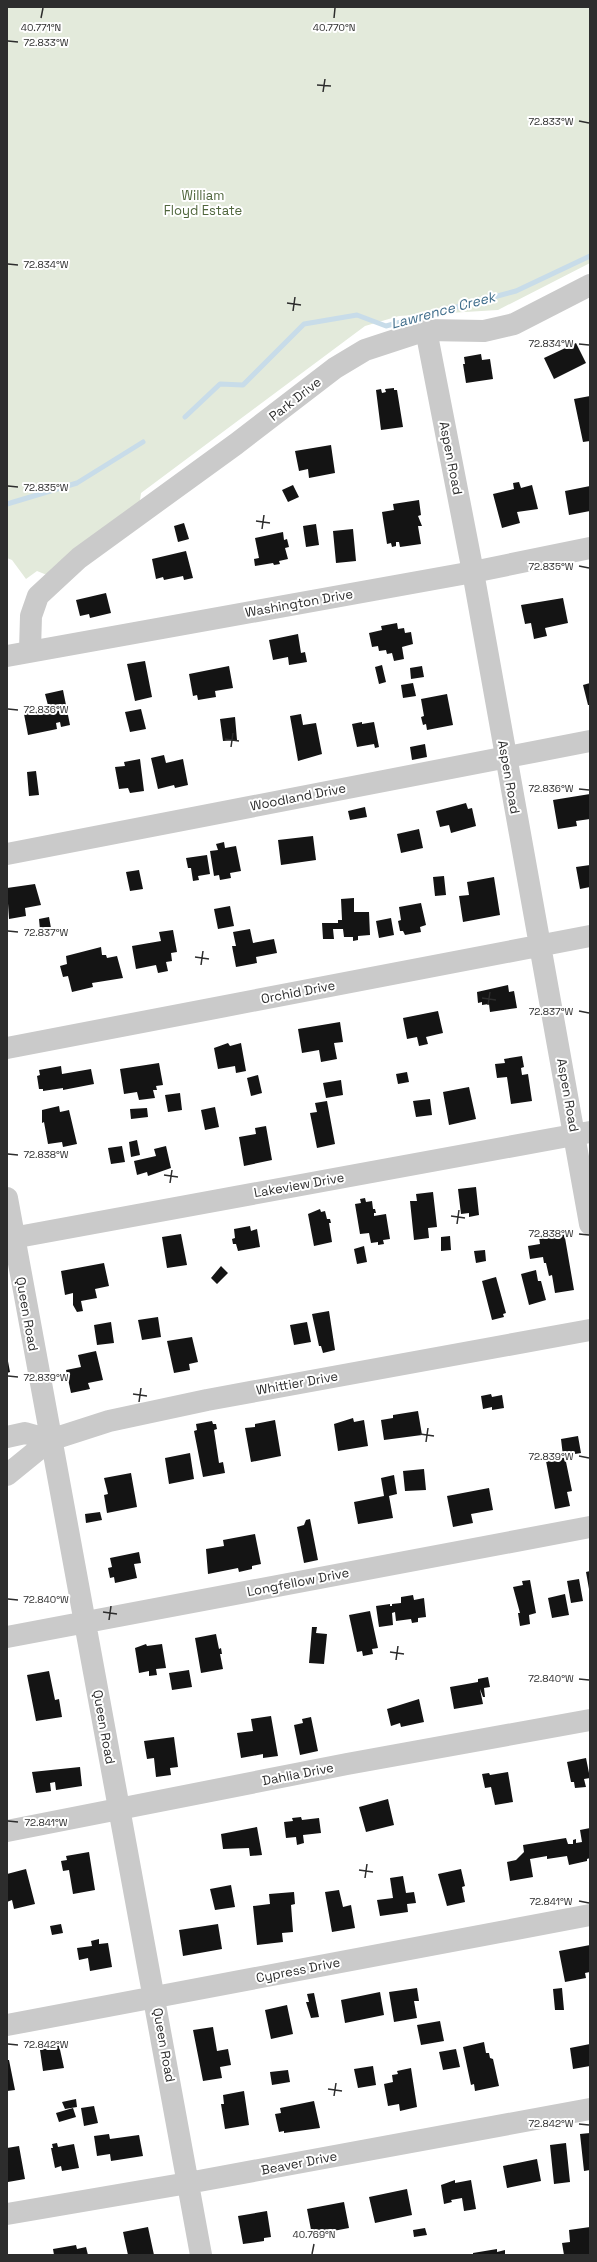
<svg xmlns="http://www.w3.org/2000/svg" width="597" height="2262" font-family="'Space Grotesk',sans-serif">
	<rect width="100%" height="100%" fill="#fff"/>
	<path fill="#e3eadb" d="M7 7H590V263L498 310 399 316 365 326 141 493 139 508 47 575 37 571 26 579 12 560 7 558Z"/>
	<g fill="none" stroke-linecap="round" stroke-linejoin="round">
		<path stroke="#c8dce9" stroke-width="5" d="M185 417 220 384 243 385 304 324 357 315 386 326 516 291 590 256
			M7 504 77 483 143 442"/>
	</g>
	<path fill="#141414" d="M576 343 586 363 554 379 544 358Z
		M481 354 482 360 490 359 493 379 466 383 463 364H465L464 357Z
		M394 388V390H397L403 427 381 430 376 390 381 389 382 393 386 392 385 389Z
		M590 396V441L583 442 574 399Z
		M331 445 335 473 309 478 308 469 299 471 295 451Z
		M519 482 521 488 532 485 538 509 517 512 520 523 502 528 493 494 514 489 513 483Z
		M293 485 299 497 288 502 282 490Z
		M590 486V511L569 515 565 491Z
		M419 500 421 515 418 516 422 526H418L421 544 400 547 399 542H396V546L392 547 391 543 387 544 382 512 394 510 393 504Z
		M184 523 189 539 178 542 174 526Z
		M316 524 319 545 306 547 303 526Z
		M353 529 356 561 336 563 333 531Z
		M283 532 284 540 287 539 289 547 285 548 288 559 279 561 280 564 274 565 273 563 255 566 254 559 259 558 255 538Z
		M186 551 193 578 184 580 183 576 164 580 163 577 156 579 152 559Z
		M106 593 111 613 90 618 89 614 80 616 76 600Z
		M563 598 568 623 545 628 547 636 534 639 531 623 525 624 521 605Z
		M397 623 398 629 404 628 405 633 411 632 413 644 402 647 404 659 394 661 392 653 387 654 386 650 379 651 378 646 372 647 369 633 382 630 381 626Z
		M298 634 301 653 305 652 307 662 289 665 288 657 273 660 269 640Z
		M145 661 152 697 135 701 127 664Z
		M382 665 386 682 379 684 375 667Z
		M229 666 233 688 215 691 216 697 198 700 197 695 193 696 189 674Z
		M422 666 424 677 411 679 410 668Z
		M413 683 416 696 403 698 401 685Z
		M590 683V705H588L583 685Z
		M63 690 70 725 61 727 60 722 56 723 57 729 28 735 24 714 41 707V711L49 709 45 694Z
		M447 694 453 725 427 730 426 724 423 725 421 717 424 716 421 699Z
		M141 709 146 729 130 732 125 712Z
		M301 714 303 725 316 723 322 754 298 761 290 716Z
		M235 717 237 740 223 741 220 719Z
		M362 722V724L374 722 379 747 375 748 374 744 357 747 352 724Z
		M425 744 427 757 412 760 410 747Z
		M164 755 166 763 183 759 188 785 175 788 174 785 158 789 151 758Z
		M140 759 144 791 130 793 128 788 119 789 115 767 125 766 124 762Z
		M36 771 39 795 29 796 27 772Z
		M590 794V819L576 821 577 826 558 829 553 800Z
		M466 803 468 809 472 808 476 826 451 833 449 825 440 827 436 811Z
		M365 807 367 817 350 820 348 811Z
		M419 829 423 848 401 853 397 834Z
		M313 836 316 860 281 865 278 840Z
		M224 842 225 848 236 846 241 871 230 873 231 878 220 880 219 875 214 876 210 851 218 850 216 844Z
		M207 855 210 874 198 876 199 880 193 881 191 868H188L186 858Z
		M590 865V887L580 889 576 867Z
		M139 870 143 889 130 891 126 872Z
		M444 876 446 895 435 896 433 877Z
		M494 877 500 915 463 922 459 896 469 895 467 882Z
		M35 884 41 905 25 908 26 916 9 919 7 888Z
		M354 898V912H369L370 935 358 936V940L353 941V937H344L343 929H333L334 939H323L322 923H338V920H342L341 899Z
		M421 903 426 925 420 927 421 932 405 935 403 931H400L398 921 401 920 399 907Z
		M230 906 234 926 218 929 214 909Z
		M49 917 51 928 40 930 39 919Z
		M391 918 394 935 379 938 376 921Z
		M250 929 253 943 274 939 277 953 256 957 257 963 236 967 232 946H236L233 932Z
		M173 930 177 952 171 953 172 961 166 962 168 971 158 973 156 965 136 969 132 946 161 941 159 932Z
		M101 947 102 955H106L107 958 117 956 123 978 92 983 93 987 72 992 68 976 63 977 60 966 67 964 66 956Z
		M508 985 509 992 514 991 517 1008 490 1012 489 1004 482 1005V1002L478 1003 477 992Z
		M438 1011 443 1033 426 1037 428 1044 419 1046 417 1037 407 1039 403 1018Z
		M340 1022 343 1042 334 1043 337 1059 321 1062 319 1050 302 1053 298 1029Z
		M228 1043 230 1046 241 1043 246 1071 236 1073 235 1066 218 1069 214 1048Z
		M522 1056 524 1067 521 1068 522 1075 528 1074 532 1101 511 1104 507 1077 497 1078 495 1064 505 1063 504 1059Z
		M159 1063 163 1085 156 1086 157 1090H153L155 1098 139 1100 137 1092 124 1094 120 1069Z
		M61 1066 62 1074 91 1069 94 1084 63 1090V1088L43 1091V1089H39L37 1076 40 1075 39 1070Z
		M407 1072 409 1082 398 1084 396 1074Z
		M258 1075 262 1093 251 1096 247 1078Z
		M341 1080 343 1095 326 1098 323 1083Z
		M469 1087 476 1119 449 1125 443 1092Z
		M180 1093 182 1110 168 1112 165 1095Z
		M430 1099 432 1115 416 1117 413 1101Z
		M327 1101 335 1144 317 1148 310 1113 317 1112 315 1103Z
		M59 1106 60 1112 69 1110 77 1144 63 1147 62 1142 48 1144 44 1122 42 1123V1110Z
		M215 1107 219 1127 205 1130 201 1110Z
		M147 1108 148 1117 131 1119 130 1109Z
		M266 1126 272 1160 244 1166 239 1137 256 1134 255 1128Z
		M137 1140 140 1155 131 1157 129 1142Z
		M122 1146 125 1162 111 1164 108 1148Z
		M166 1146 171 1168 148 1176 147 1172 137 1175 134 1161 156 1156 154 1149Z
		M476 1187 479 1215 469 1217V1213L461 1214 458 1189Z
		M433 1192 437 1227 428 1228 429 1238 414 1240 410 1201H417L416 1194Z
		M365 1198 366 1202 372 1201 373 1209H375L376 1213H374V1216L386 1214 390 1239 383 1240 384 1244 378 1245V1242L371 1243 369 1233 360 1234 355 1204 361 1203 360 1199Z
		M320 1209 321 1212 325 1211 327 1219H330L331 1223H329L332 1242 314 1246 308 1214Z
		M250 1226 251 1231 257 1229 260 1247 238 1251 236 1244H233L232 1239 235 1238 234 1229Z
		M564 1232 574 1290 555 1293 552 1275 549 1276 546 1263H544L543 1257 530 1259 528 1246 540 1244 539 1237Z
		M181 1234 187 1265 167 1268 162 1237Z
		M450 1236 451 1250 441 1251V1237Z
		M364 1246 367 1262 357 1264 354 1249Z
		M485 1250 486 1261 476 1263 474 1251Z
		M104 1263 109 1286 95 1289 97 1298 81 1301 83 1311 77 1312 73 1305V1293L65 1295 61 1271Z
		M221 1266 228 1273 217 1284 211 1278Z
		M536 1270 538 1281H541L546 1300 529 1305 521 1274Z
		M496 1277 506 1313 503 1314 504 1317 492 1320 482 1281Z
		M329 1311 335 1350 323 1353 321 1346H319L312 1314Z
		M158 1317 161 1337 142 1340 138 1320Z
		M111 1322 114 1343 97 1345 94 1325Z
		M307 1322 311 1342 294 1345 290 1325Z
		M192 1337 198 1362 189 1364 190 1370 174 1373 167 1341Z
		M96 1351 103 1380 88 1383 90 1389 71 1393 66 1370 81 1367 78 1355Z
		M7 1356 10 1372 7 1373Z
		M491 1394 492 1397 502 1395 504 1408 492 1410V1407L483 1409 481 1396Z
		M418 1411 422 1435 384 1440 381 1420 393 1418V1415Z
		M353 1418 354 1422 364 1420 368 1446 338 1451 334 1424Z
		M275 1420 281 1456 251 1462 245 1428 255 1427V1424Z
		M212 1421 213 1424H216L217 1429 214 1430 219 1463 223 1462 225 1473 203 1477 194 1431 197 1430 196 1424Z
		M578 1436 581 1453 563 1456 561 1439Z
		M190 1453 194 1479 169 1484 165 1458Z
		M565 1457 572 1491 567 1492 570 1506 555 1509 546 1461Z
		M424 1469 426 1490 405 1491 403 1471Z
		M131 1473 137 1507 107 1513 104 1495 108 1494 104 1478Z
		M394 1475 397 1494 389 1496 393 1518 358 1524 354 1502 384 1496 381 1478Z
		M489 1488 493 1510 471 1514 473 1523 453 1527 447 1496Z
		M100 1512 102 1520 86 1523 85 1514Z
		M310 1519 318 1560 304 1563 297 1527 304 1525 306 1520Z
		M255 1534 261 1564 252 1566V1569L239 1572 238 1568 208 1574 206 1549 224 1546 223 1540Z
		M139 1552 141 1563 134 1564 137 1578 115 1583 114 1577 110 1578 108 1568 112 1567 110 1558Z
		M590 1571V1589H589L586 1572Z
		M579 1579 583 1601 571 1603 567 1581Z
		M530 1580 536 1613 529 1615 530 1624 520 1626 518 1613H520L513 1587 523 1585 522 1581Z
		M565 1594 569 1615 552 1618 548 1598Z
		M413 1595 414 1600 424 1598 426 1617 418 1618V1622L412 1623 411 1619 396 1621 395 1612 392 1613 393 1625 379 1627 376 1606 390 1604V1606H392V1604L401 1603V1597Z
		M370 1611 378 1648 372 1649 373 1654 363 1656 362 1651 357 1652 349 1615Z
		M312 1627H317L316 1633 327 1634 324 1664 309 1663Z
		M216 1634 219 1649 221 1648 222 1654H220L223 1669 201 1673 195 1638Z
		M146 1644 147 1646 162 1644 166 1668 156 1669 157 1675 149 1676V1671L139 1673 135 1648Z
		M189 1670 192 1687 172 1690 169 1673Z
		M49 1671 55 1700 59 1699 62 1717 36 1721 27 1675Z
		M488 1677 490 1687 484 1688 485 1697H483L480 1689 483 1704 454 1709 450 1687 478 1682V1679Z
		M419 1699 424 1722 401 1727 400 1723 391 1726 387 1709Z
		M271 1716 278 1756 263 1758V1754L241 1758 237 1733 253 1731 251 1719Z
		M311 1717 318 1751 300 1755 294 1725 303 1723 302 1719Z
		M174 1737 178 1767 170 1768 171 1775 156 1777 154 1758 147 1759 144 1741Z
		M586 1758 590 1778 584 1779 586 1787 575 1788 574 1782H571L567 1762Z
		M80 1767 82 1786 56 1790 55 1782 50 1783 51 1791 36 1793 32 1772Z
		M508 1772 513 1802 495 1805 491 1787 485 1788 482 1774 489 1773 490 1775Z
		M388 1799 394 1825 366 1832 359 1807Z
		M301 1817 302 1820 319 1818 321 1833 303 1835 304 1843 297 1845 296 1837 286 1838 284 1822 293 1821 292 1818Z
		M257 1827 262 1855 250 1856 249 1848 223 1849 221 1834Z
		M590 1828V1858L587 1859V1861L569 1865 567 1856 547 1859V1856L530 1859 533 1877 510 1881 507 1862 516 1860 524 1852 523 1845 566 1838 568 1844H573V1840L576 1839V1843L582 1842 580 1830Z
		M89 1852 95 1890 73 1894 69 1870 63 1871 61 1861 67 1860 66 1856Z
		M26 1869 35 1904 14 1909 12 1900 7 1902V1874Z
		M461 1869 465 1886 462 1887 465 1902 447 1906 438 1874Z
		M403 1876 406 1893 414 1892 416 1903 407 1904 408 1912 380 1916 377 1900 393 1898 390 1878Z
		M231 1885 235 1907 215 1910 210 1889Z
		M339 1890 343 1907 351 1905 355 1928 332 1932 325 1892Z
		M294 1892 295 1904 291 1905 293 1932 282 1933 283 1942 257 1945 253 1906 270 1904 269 1894Z
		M61 1924 63 1933 52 1935 50 1926Z
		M218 1924 222 1949 183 1956 179 1930Z
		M99 1939V1944L108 1943 112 1967 90 1971 88 1958 79 1960 77 1948 92 1946 91 1941Z
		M590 1945V1972L585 1973 586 1978 565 1982 559 1951Z
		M417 1988 419 2001H414L417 2018 394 2022 389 1992Z
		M562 1988 564 2010H555L553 1989Z
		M380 1992 384 2015 345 2023 341 2000Z
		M314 1993 319 2017 311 2018 306 2002H309L307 1994Z
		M287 2005 293 2034 271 2039 265 2010Z
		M440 2021 444 2041 421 2045 417 2025Z
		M213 2027 217 2051 228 2049 231 2065 220 2067 222 2078 203 2081 193 2030Z
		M484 2042 486 2053H489L490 2058 493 2059 499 2086 475 2091 474 2084 471 2085 463 2047Z
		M54 2043 55 2046 59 2045 64 2068 43 2071 40 2050 49 2048 48 2044Z
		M590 2044V2066L573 2069 570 2048Z
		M456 2049 460 2067 443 2070 439 2052Z
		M7 2060H9L15 2090 7 2091Z
		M373 2066 376 2085 358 2088 354 2069Z
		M411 2068 417 2107 400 2111 399 2104 388 2106 384 2084 393 2082 392 2075 398 2074 397 2071Z
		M288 2070 290 2082 272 2085 270 2072Z
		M244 2091 249 2125 225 2129 221 2104H224L223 2095Z
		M76 2099 77 2107 65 2109 62 2102Z
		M314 2101 320 2128 284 2133V2131L279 2132 275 2114 281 2113 280 2108Z
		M94 2106 98 2123 84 2126 81 2108Z
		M73 2108 76 2117 59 2122 56 2113Z
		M590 2133V2170L584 2171 580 2134Z
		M109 2134 110 2139 139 2135 143 2156 111 2161 110 2154 97 2156 94 2136Z
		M57 2143 58 2147 74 2144 79 2168 62 2171 61 2166 55 2168 51 2148H53L52 2144Z
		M566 2143 570 2182 554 2184 550 2145Z
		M19 2146 25 2179 8 2182 7 2148Z
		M537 2159 541 2181 507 2188 503 2166Z
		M455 2180V2183L471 2180 476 2209 464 2211 462 2198 451 2200 452 2202 444 2204 441 2185Z
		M407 2189 412 2215 375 2223 369 2197Z
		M344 2202 349 2228 312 2235 307 2209Z
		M267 2211 271 2237 264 2238V2241L243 2244 238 2216Z
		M148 2227 154 2255H128L123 2232Z
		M590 2227V2255H564L562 2243 570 2242 569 2230Z
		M425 2228 427 2235 414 2237 413 2230Z
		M76 2245 77 2249 86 2247 88 2255H54L53 2249Z
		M497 2249V2252L505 2250V2255H473V2253Z"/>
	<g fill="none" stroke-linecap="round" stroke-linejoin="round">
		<path stroke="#cacaca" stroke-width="22" d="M426 330 473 572 590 1224
			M30 650 31 616 38 596 79 558 236 444 335 368 365 350 426 330 484 331 514 324 590 285
			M7 656 473 572 590 548
			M7 854 590 741
			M7 1048 590 936
			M7 1198 201 2255
			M7 1239 590 1132
			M7 1437 25 1433 50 1440 109 1421 207 1400 590 1330
			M7 1475 50 1440
			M7 1637 590 1527
			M7 1831 347 1764 590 1720
			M7 2025 590 1915
			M7 2214 188 2183 590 2109"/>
	</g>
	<path fill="none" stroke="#2d2d2d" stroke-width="1.5" d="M41 18 43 8M334 18 335 8M8 41 18 42M317 85 331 86M323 92 325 79M579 121 589 123M8 264 18 265M287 303 301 305M293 311 295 297M579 344 589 345M8 486 18 487M256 521 270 523M262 529 264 515M579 566 589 568M8 709 18 710M225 739 239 741M231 747 233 733M579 789 589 790M8 931 18 932M195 957 209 959M201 965 203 951M482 998 496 1000M488 1005 490 992M579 1011 589 1013M8 1154 18 1155M164 1175 178 1177M170 1183 172 1170M451 1216 465 1218M457 1224 459 1210M579 1234 589 1235M8 1376 18 1377M133 1394 147 1396M139 1402 141 1388M420 1434 434 1436M426 1442 428 1428M579 1456 589 1458M8 1599 18 1600M103 1612 117 1614M109 1620 111 1606M390 1652 404 1654M396 1660 398 1646M579 1679 589 1680M8 1821 18 1822M359 1870 373 1872M365 1878 367 1864M579 1901 589 1903M8 2044 18 2045M328 2089 342 2091M334 2096 336 2083M579 2124 589 2125M312 2254 314 2244"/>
	<g text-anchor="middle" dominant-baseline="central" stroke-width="4" stroke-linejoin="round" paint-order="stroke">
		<g font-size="13" fill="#50663d" stroke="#fff">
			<text x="203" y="195">William<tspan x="203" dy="15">Floyd Estate</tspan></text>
		</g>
		<g font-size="13" fill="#2d2d2d" stroke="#fff">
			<text transform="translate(295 399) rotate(-38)">Park Drive</text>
			<text transform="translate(451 458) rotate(79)">Aspen Road</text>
			<text transform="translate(299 603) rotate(-10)">Washington Drive</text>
			<text transform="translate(509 777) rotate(80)">Aspen Road</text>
			<text transform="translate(298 797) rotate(-11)">Woodland Drive</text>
			<text transform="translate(298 992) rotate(-11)">Orchid Drive</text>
			<text transform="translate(568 1095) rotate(80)">Aspen Road</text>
			<text transform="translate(299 1185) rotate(-10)">Lakeview Drive</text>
			<text transform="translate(27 1314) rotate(80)">Queen Road</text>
			<text transform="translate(297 1383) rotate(-10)">Whittier Drive</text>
			<text transform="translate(298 1582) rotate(-11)">Longfellow Drive</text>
			<text transform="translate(104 1727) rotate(80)">Queen Road</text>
			<text transform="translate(298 1774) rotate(-11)">Dahlia Drive</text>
			<text transform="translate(298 1970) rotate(-11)">Cypress Drive</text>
			<text transform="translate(164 2045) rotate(80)">Queen Road</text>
			<text transform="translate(299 2163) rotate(-11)">Beaver Drive</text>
		</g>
		<g font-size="14" font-style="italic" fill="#3f6d8b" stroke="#fff">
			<text transform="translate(443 310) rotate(-15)">Lawrence Creek</text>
		</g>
	</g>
	<g font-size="10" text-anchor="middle" fill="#2d2d2d" stroke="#fff" stroke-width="4" stroke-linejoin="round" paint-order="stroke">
		<text x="41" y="31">40.771°N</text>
		<text x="334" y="31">40.770°N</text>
		<text x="46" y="46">72.833°W</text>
		<text x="551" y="125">72.833°W</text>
		<text x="46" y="268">72.834°W</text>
		<text x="551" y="347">72.834°W</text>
		<text x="46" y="491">72.835°W</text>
		<text x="551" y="570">72.835°W</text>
		<text x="46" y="713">72.836°W</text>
		<text x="551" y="792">72.836°W</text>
		<text x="46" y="936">72.837°W</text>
		<text x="551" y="1015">72.837°W</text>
		<text x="46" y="1158">72.838°W</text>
		<text x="551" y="1237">72.838°W</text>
		<text x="46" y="1381">72.839°W</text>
		<text x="551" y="1460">72.839°W</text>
		<text x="46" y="1603">72.840°W</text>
		<text x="551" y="1682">72.840°W</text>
		<text x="46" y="1826">72.841°W</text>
		<text x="551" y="1905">72.841°W</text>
		<text x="46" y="2048">72.842°W</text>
		<text x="551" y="2127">72.842°W</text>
		<text x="314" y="2238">40.769°N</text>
	</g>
	<rect width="597" height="2262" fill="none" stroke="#2d2d2d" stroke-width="16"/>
</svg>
